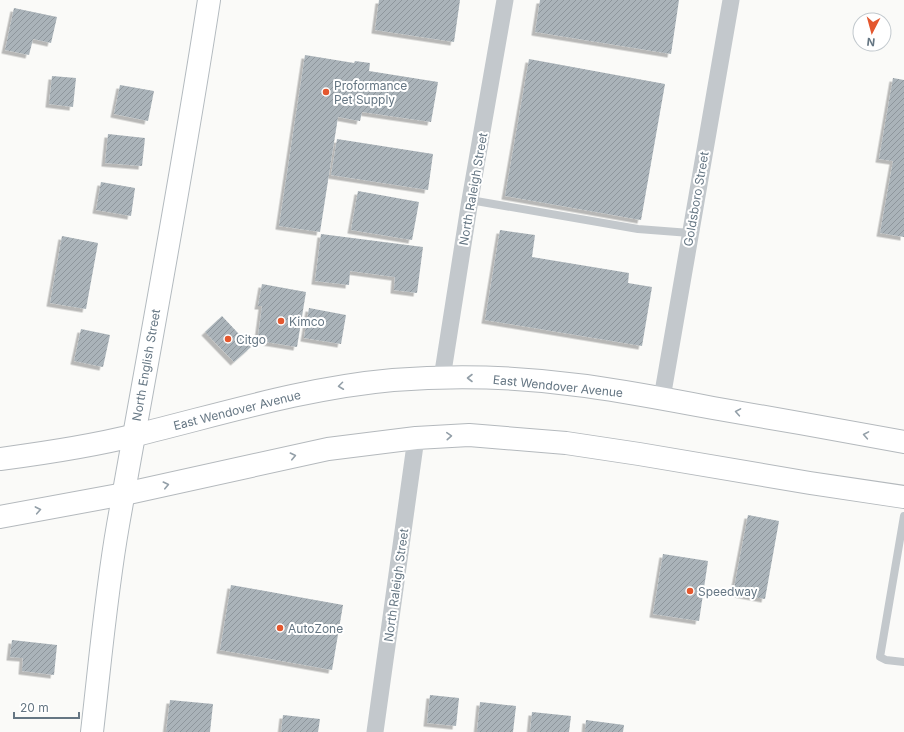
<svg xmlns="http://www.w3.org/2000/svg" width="904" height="732" font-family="Inter,sans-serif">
	<defs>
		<pattern id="building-hatch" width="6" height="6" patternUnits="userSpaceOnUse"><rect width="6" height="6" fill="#aab3b9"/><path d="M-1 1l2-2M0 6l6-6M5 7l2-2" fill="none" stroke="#8e969c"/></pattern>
		<filter id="shadow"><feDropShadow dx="-3.5" dy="3.5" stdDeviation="0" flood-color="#0004"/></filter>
	</defs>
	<rect width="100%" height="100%" fill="#fafaf8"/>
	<path fill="url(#building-hatch)" filter="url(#shadow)" d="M379 0H460L454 42 375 30Z
		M540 0H679L671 54 535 32Z
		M14 8 57 17 51 43 33 39 29 55 5 50Z
		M305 55 354 63 355 61 370 63 369 71 438 82 431 122 362 112 360 121 338 117 320 232 279 226Z
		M529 59 665 84 641 220 505 196Z
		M52 76 76 78 73 107 49 104Z
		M893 78 904 80V237L880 233 893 161 879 159Z
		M120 85 154 91 148 121 114 114Z
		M108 134 145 138 142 166 105 163Z
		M337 139 433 154 428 190 331 175Z
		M101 182 135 188 131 216 96 210Z
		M358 191 419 202 412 240 351 230Z
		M500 230 535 235 532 257 629 273 628 283 652 287 642 346 485 320Z
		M321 234 423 247 417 293 394 290 395 277 350 271 349 285 315 281Z
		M62 236 98 243 86 309 50 303Z
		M262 284 306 292 297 347 260 341 258 336 262 306H258Z
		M309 308 346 315 341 344 304 338Z
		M222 316 251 347 234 362 205 332Z
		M81 329 110 335 103 367 74 361Z
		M748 515 779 521 765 599 733 593Z
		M663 554 708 561 699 621 653 614Z
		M231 585 343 605 332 670 220 650Z
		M12 640 57 645 54 675 22 671 23 658 10 657Z
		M430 695 459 698 456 726 427 723Z
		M170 700 213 704 210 732H166Z
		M480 702 516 706 513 732H477Z
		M532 712 571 716 569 732H530Z
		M283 715 320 719 318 732H281Z
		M586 720 624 725 623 732H585Z"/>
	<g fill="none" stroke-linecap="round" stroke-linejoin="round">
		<g stroke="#b3babf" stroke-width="24">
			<path id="secondary" d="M92 732C100 663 106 593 118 525 149 350 182 176 209 0"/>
		</g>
		<g stroke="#b4b9bd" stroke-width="24">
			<path id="highway" d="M0 459C46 453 92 446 136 435 222 414 304 388 393 380 457 375 522 377 586 386 629 392 671 400 713 408 777 419 840 430 904 442
				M0 517 124 494 328 449 416 438 469 435 566 443 639 454 810 483 904 497"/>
		</g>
		<path stroke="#c3c8cc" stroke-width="8" d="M470 200 638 229 690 233
			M904 516 880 657 886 660 904 662"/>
		<path stroke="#c3c8cc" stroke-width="17" d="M442 378 470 200 505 0
			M662 398 731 0
			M375 732 416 438"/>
		<use href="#secondary" stroke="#fff" stroke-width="22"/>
		<use href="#highway" stroke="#fff" stroke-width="22"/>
	</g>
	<defs><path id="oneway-chevron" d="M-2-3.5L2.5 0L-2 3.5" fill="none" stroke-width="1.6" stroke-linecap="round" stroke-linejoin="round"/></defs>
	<g stroke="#939fa8">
		<use href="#oneway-chevron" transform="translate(470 378) rotate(-180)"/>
		<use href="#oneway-chevron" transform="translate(341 386) rotate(173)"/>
		<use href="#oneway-chevron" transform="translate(738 412) rotate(-170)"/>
		<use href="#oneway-chevron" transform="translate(866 435) rotate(-170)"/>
		<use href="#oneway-chevron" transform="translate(449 436) rotate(-4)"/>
		<use href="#oneway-chevron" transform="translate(293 456) rotate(-13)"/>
		<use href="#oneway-chevron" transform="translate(166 485) rotate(-13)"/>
		<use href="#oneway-chevron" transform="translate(38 510) rotate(-11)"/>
	</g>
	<g fill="#e4572e" stroke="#fff" stroke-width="1.5">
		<circle cx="326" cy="92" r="4"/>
		<circle cx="281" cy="321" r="4"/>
		<circle cx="228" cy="339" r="4"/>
		<circle cx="690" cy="591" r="4"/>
		<circle cx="280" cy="628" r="4"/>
	</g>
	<g text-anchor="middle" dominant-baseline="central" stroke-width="4" stroke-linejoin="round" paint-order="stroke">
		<g font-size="12" fill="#657683" stroke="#fff" text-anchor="start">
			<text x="334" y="85">Proformance<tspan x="334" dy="14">Pet Supply</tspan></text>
			<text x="289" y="321">Kimco</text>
			<text x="236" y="339">Citgo</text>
			<text x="698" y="591">Speedway</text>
			<text x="288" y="628">AutoZone</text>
		</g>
		<g font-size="12" fill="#657683" stroke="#fff">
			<text transform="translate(473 189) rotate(-80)">North Raleigh Street</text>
			<text transform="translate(696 199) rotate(-80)">Goldsboro Street</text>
			<text transform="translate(146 365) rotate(-80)">North English Street</text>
			<text transform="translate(558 386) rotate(6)">East Wendover Avenue</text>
			<text transform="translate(237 410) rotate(-14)">East Wendover Avenue</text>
			<text transform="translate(396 585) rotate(-82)">North Raleigh Street</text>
		</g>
	</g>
	<g transform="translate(872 32) rotate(186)"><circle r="19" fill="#ffffff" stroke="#c1c8cd"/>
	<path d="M0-3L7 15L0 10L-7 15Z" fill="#e4572e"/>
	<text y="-6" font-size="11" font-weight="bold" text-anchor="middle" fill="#657683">N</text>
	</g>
	<path d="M14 712v6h65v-6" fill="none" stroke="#657683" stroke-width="2"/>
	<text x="20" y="712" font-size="12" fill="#657683" stroke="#ffffff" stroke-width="3" paint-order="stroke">20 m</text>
</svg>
